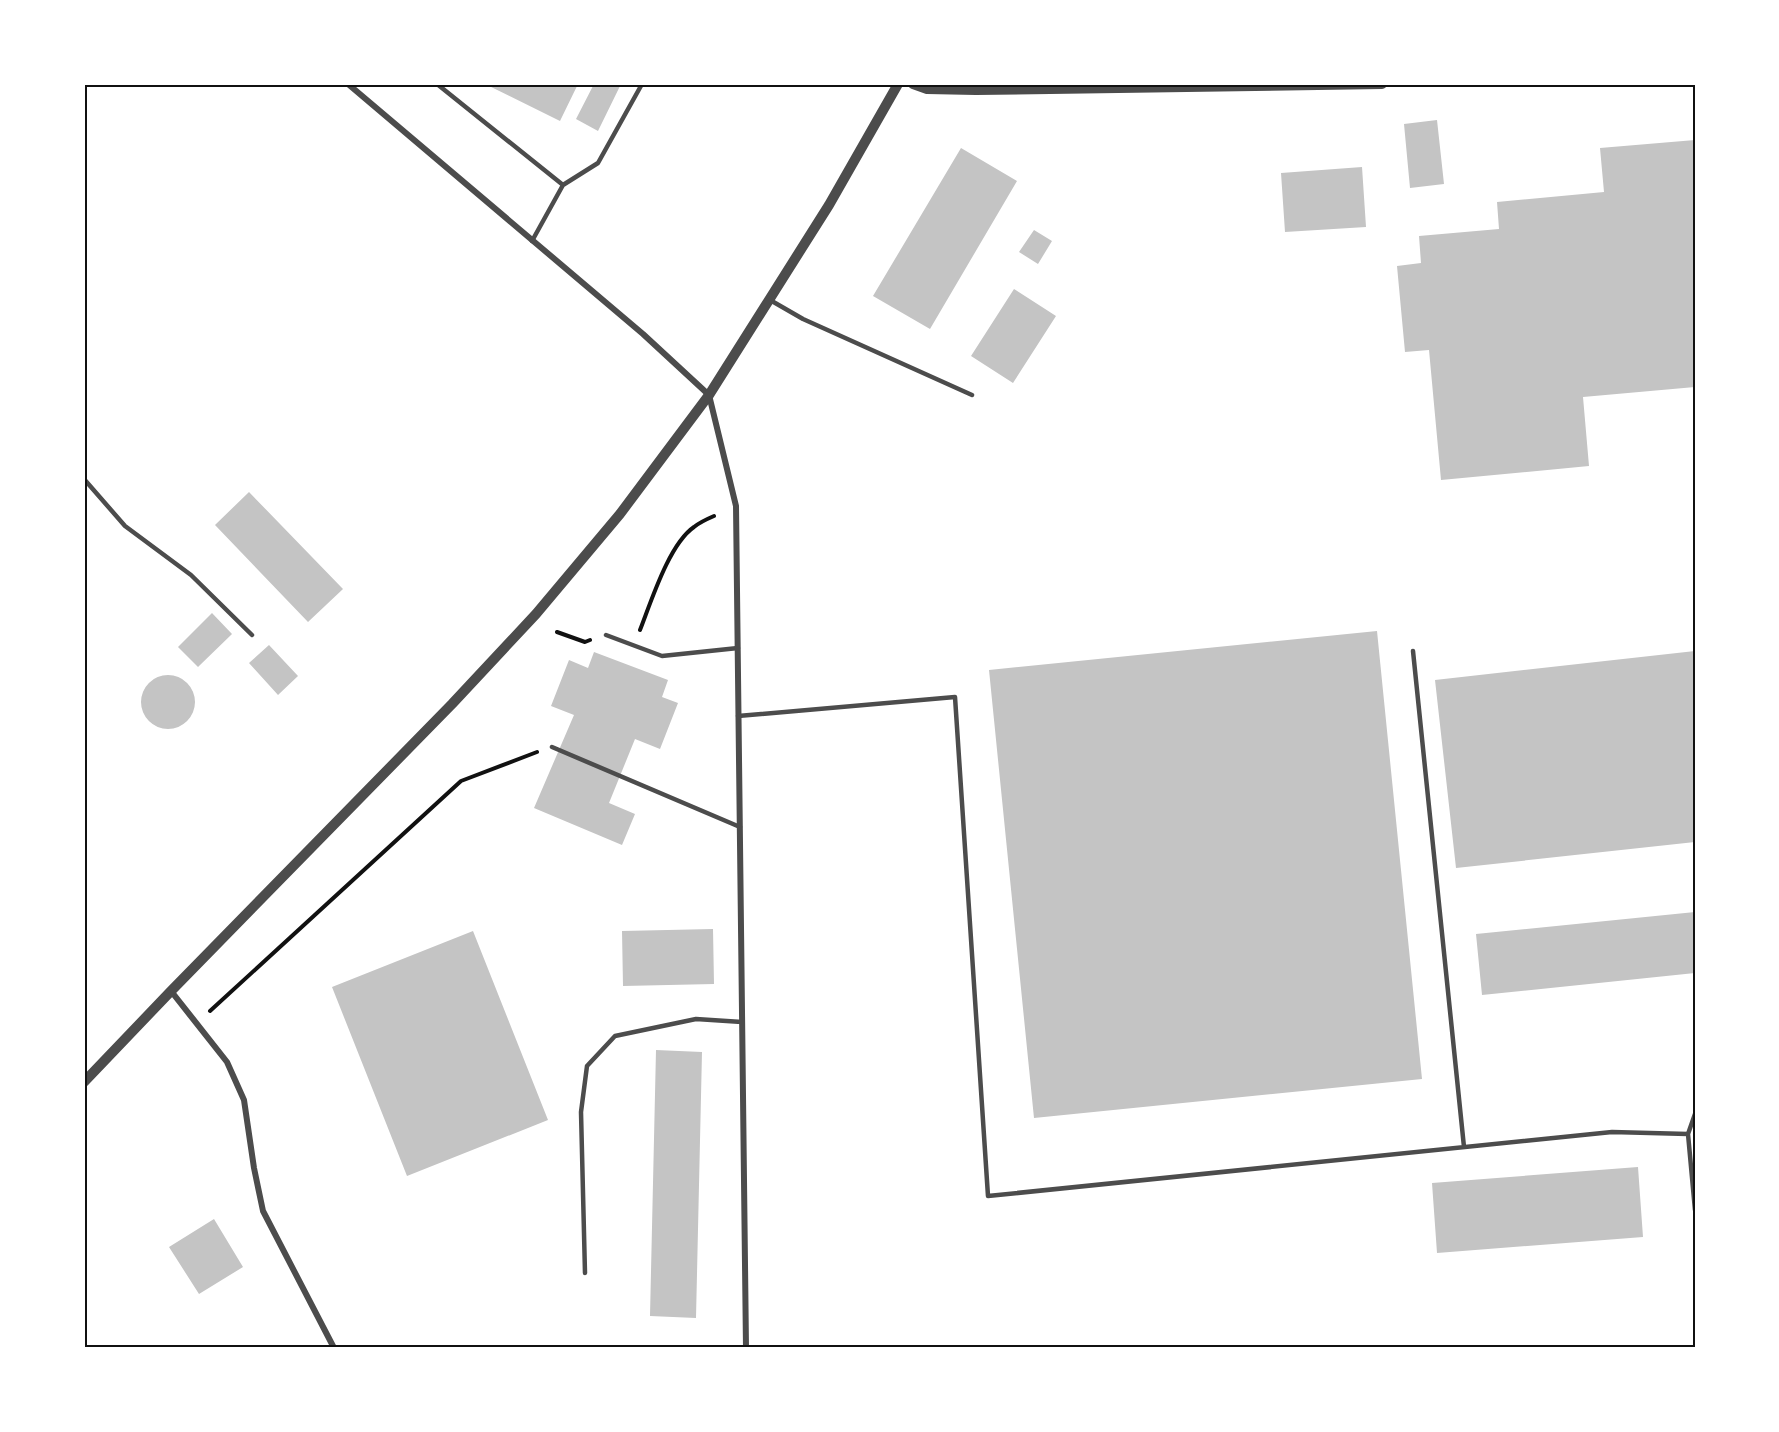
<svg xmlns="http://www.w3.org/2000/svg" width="1779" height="1432" font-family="'Sofia Sans Condensed',sans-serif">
	<rect width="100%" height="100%" fill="#fff"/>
	<path fill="#c4c4c4" d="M485 84H578L560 121Z
		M594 84H621L598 131 576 119Z
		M1437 120 1444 184 1410 188 1404 124Z
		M1695 140V387L1583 397 1589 466 1441 480 1429 350 1405 352 1397 266 1421 263 1419 236 1499 229 1497 202 1604 192 1600 148Z
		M961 148 1017 181 930 329 873 296Z
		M1362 167 1366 227 1285 232 1281 173Z
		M1034 230 1052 241 1038 264 1019 252Z
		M1014 289 1056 316 1013 383 971 356Z
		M249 492 343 589 308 622 215 525Z
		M212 613 232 634 198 667 178 647Z
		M1377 631 1422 1079 1034 1118 989 670Z
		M269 645 298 676 278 695 249 663Z
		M1695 651V842L1456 868 1435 680Z
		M594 652 668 680 662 697 678 703 660 749 635 739 609 803 635 814 622 845 534 808 574 715 551 706 569 660 588 668Z
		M141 702a27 27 0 1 1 54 0a27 27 0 1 1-54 0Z
		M1695 912V973L1482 995 1476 934Z
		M713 929 714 984 623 986 622 931Z
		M473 931 548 1120 407 1176 332 987Z
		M656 1050 702 1052 696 1318 650 1316Z
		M1638 1167 1643 1237 1437 1253 1432 1183Z
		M214 1219 243 1267 199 1294 169 1247Z"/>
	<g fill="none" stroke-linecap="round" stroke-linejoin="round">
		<path stroke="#111" stroke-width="4" d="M640 630C651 602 669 544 694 527 700 522 707 519 714 516
			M557 632 585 642 590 640
			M210 1011 461 781 537 752"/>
		<path stroke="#4c4c4c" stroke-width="4.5" d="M437 84 563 185
			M532 241 563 185 598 163 642 84
			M770 300 803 319 972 395
			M84 479 125 526 191 575 252 635
			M606 635 662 656 738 648
			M1413 651 1464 1147
			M738 716 955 697 988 1196 1612 1132 1688 1134 1695 1210
			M552 747 740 827
			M1688 1134 1695 1114
			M585 1273 581 1112 587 1066 615 1036 696 1019 742 1022"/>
		<path stroke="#4c4c4c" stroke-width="6" d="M348 84 643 334 709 395 736 506 746 1348
			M171 991 227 1062 244 1100 254 1168 263 1211 334 1348"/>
		<path stroke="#4c4c4c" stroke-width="10" d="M913 84 927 89 976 90 1382 84
			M84 1082 171 991 452 704 536 614 620 514 709 395 829 205 898 84"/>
	</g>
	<rect width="1779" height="1432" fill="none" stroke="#ffffff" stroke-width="171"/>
	<rect x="86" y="86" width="1608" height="1260" fill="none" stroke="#111" stroke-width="2"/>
</svg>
